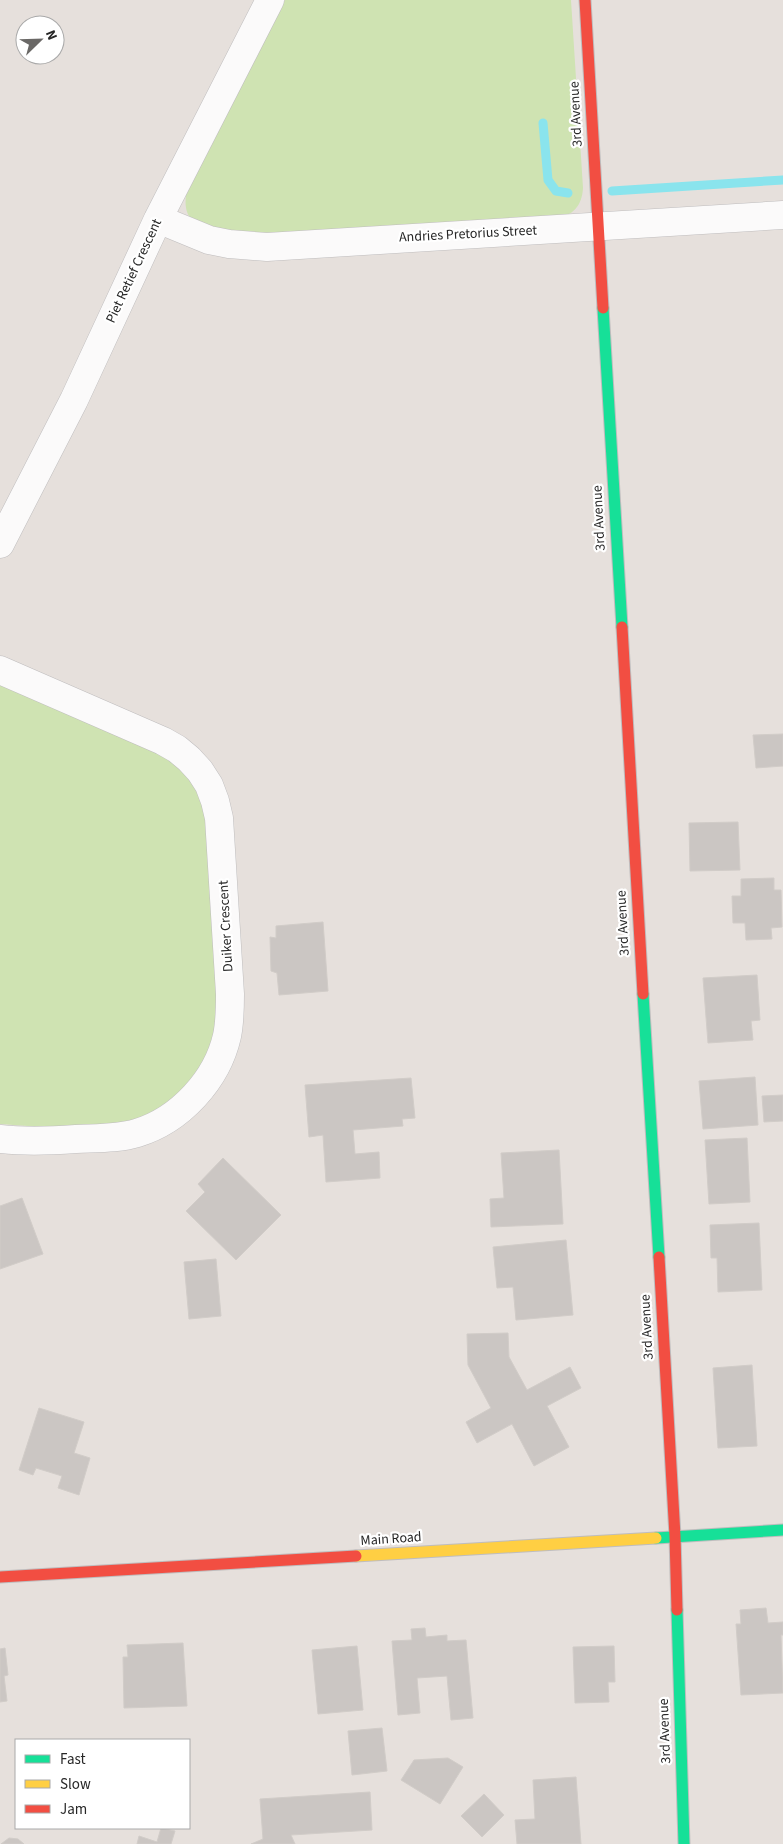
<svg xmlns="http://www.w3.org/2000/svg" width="783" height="1844" font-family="'Source Sans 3',sans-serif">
	<rect width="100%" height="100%" fill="#e6e0dc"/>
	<path fill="#cfe3b2" d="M285 0H571L583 188C582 206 573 216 555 218L244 234C232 233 203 227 194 221 185 215 185 204 186 195Z
		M0 683 167 758 189 777 197 789 207 817 219 1012C215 1040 205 1062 187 1084 174 1098 159 1111 141 1118 102 1133 42 1127 0 1124Z"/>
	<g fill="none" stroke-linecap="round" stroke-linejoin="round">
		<path stroke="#8ae4ed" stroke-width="9" d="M543 123 548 180 556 191 568 193
			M612 191 783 180"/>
	</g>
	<path fill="#cbc6c3" stroke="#d1ccc8" d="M783 734V766L756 768 753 735Z
		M738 822 740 870 690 871 689 823Z
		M774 878V890H781L782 927 771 928 772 939 746 940 745 923H733L732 896H741V879Z
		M323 922 328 991 279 995 277 973 271 971 270 937 276 938V926Z
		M757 975 760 1020 751 1021 753 1040 708 1043 703 978Z
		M755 1077 758 1125 703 1129 699 1081Z
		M411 1078 415 1118 402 1119 403 1126 353 1130 355 1154 379 1152 380 1178 326 1182 323 1135 309 1137 305 1085Z
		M783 1095V1121L764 1122 762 1096Z
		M747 1138 750 1202 709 1204 705 1140Z
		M559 1150 563 1224 491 1227 490 1199 504 1198 501 1153Z
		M223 1158 281 1215 236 1260 186 1211 205 1192 198 1184Z
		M22 1198 43 1254 0 1269V1206Z
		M759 1223 762 1290 718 1292 717 1258H711L710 1225Z
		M566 1240 573 1315 516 1320 513 1287 497 1288 493 1247Z
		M216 1259 221 1316 189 1319 184 1262Z
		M508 1333 509 1357 527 1390 570 1367 581 1388 547 1406 569 1447 534 1466 512 1424 477 1443 466 1422 491 1408 468 1365 467 1334Z
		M752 1365 757 1446 718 1448 713 1368Z
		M39 1408 84 1422 74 1453 90 1458 79 1495 58 1488 62 1476 36 1468 33 1475 19 1470Z
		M766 1608 768 1623 783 1622V1635H781L783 1693 741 1695 736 1624H741L740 1610Z
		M425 1628 426 1637 447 1635V1641L466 1640 473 1718 451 1720 447 1676 417 1678 420 1713 398 1715 392 1641 412 1640 411 1629Z
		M183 1643 187 1706 124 1708 123 1657H128L127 1645Z
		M357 1646 363 1710 318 1714 312 1650Z
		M614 1646 615 1682H608L609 1702 575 1703 573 1647Z
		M5 1648 8 1675 4 1676 7 1701 0 1702V1649Z
		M382 1728 387 1771 352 1775 348 1731Z
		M448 1758 463 1767 440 1804 401 1780 414 1760Z
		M576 1777 581 1844H517L515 1820 535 1819 533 1780Z
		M370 1792 372 1830 291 1835 295 1844H251L263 1839 260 1799Z
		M484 1794 504 1815 482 1837 461 1816Z
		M161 1828 175 1831 171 1844H137L139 1836 157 1842Z
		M9 1838 18 1839 24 1844H1Z"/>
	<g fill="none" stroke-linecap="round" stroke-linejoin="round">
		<g stroke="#bfbdbe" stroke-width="29">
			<path id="street" d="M158 219 209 240 229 244 267 247 783 215
				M0 544 74 400 158 219 270 0
				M0 670 163 741 177 749 189 759 200 771 209 785 215 801 219 818 230 994C230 1008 230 1022 227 1036 217 1080 180 1120 137 1133 118 1139 96 1138 76 1139 49 1141 27 1142 0 1139"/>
		</g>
		<g stroke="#bfbdbe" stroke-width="13">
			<path id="fast" d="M603 308 622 627
				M643 994 659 1257
				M656 1538 783 1530
				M677 1610 684 1844"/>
		</g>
		<g stroke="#bfbdbe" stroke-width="13">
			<path id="slow" d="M356 1556 656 1538"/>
		</g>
		<g stroke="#bfbdbe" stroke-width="13">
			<path id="jam" d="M585 0 603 308
				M622 627 643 994
				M659 1257 675 1536 677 1610
				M0 1577 356 1556"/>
		</g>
		<use href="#street" stroke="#fbfafa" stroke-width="28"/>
		<use href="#fast" stroke="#16e098" stroke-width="11"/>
		<use href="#slow" stroke="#ffcf43" stroke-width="11"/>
		<use href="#jam" stroke="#f24e42" stroke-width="11"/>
	</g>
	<g text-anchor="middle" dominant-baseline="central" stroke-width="4.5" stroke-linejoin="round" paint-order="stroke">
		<g font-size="14" fill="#272727" stroke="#fff">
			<text transform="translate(576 114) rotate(-93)">3rd Avenue</text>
			<text transform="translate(468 234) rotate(-3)">Andries Pretorius Street</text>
			<text transform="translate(134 271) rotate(-65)">Piet Retief Crescent</text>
			<text transform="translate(599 518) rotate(-93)">3rd Avenue</text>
			<text transform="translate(623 923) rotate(-93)">3rd Avenue</text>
			<text transform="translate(226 926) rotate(-93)">Duiker Crescent</text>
			<text transform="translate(647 1327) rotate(-93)">3rd Avenue</text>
			<text transform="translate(391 1539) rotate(-4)">Main Road</text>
			<text transform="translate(665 1731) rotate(-92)">3rd Avenue</text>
		</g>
	</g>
	<rect x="15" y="1739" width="175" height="90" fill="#ffffff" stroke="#a9a9a9"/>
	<rect x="25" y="1755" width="25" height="8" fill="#16e098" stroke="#a9a9a9"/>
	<text x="60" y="1764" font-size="15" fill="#272727">Fast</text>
	<rect x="25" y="1780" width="25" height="8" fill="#ffcf43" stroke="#a9a9a9"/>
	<text x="60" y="1789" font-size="15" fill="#272727">Slow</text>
	<rect x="25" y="1805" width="25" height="8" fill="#f24e42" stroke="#a9a9a9"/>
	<text x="60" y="1814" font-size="15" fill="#272727">Jam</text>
	<g transform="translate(40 40) rotate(67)"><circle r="24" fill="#ffffff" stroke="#a9a9a9"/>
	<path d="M0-4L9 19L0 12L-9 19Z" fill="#6a6866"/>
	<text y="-8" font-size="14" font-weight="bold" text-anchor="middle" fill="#272727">N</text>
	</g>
</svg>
